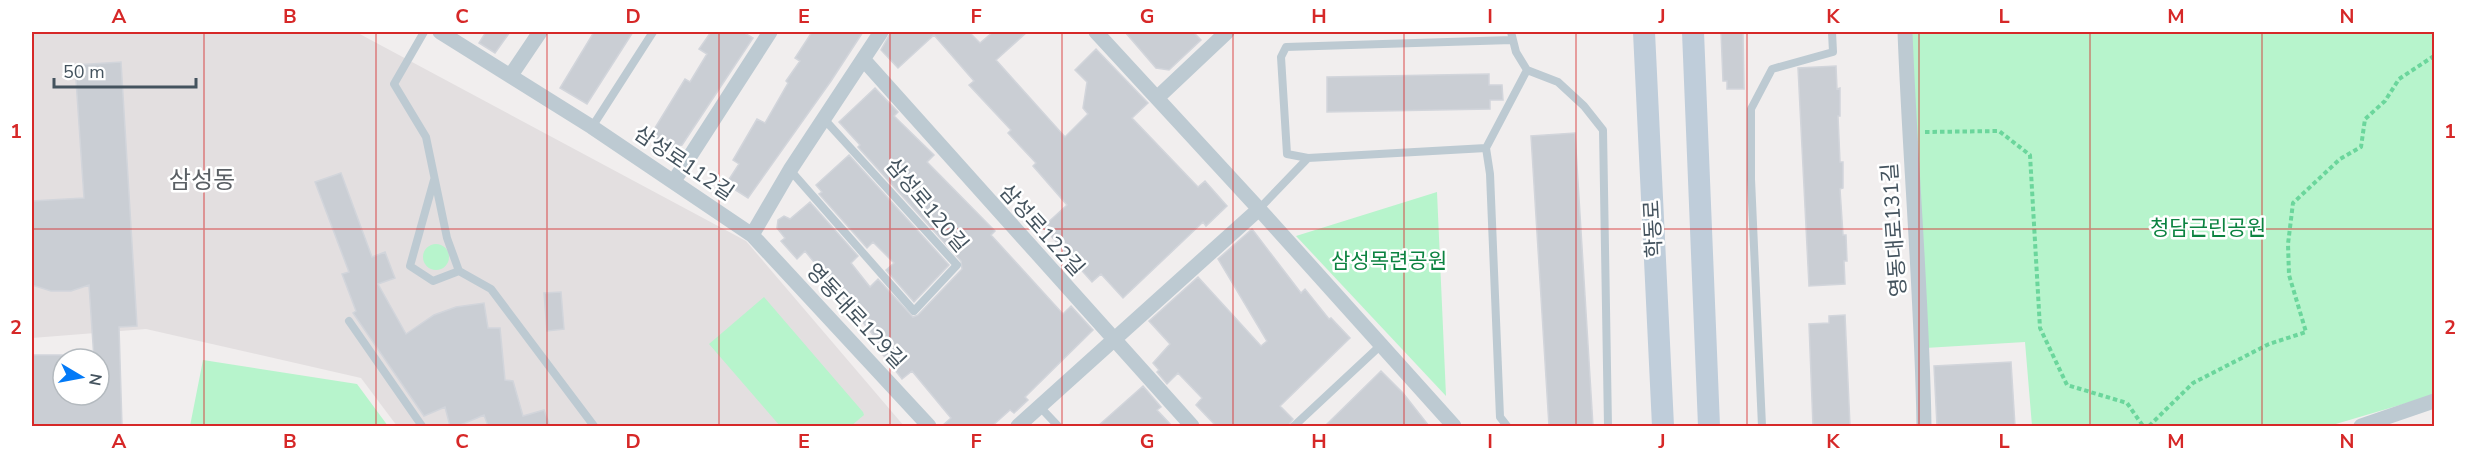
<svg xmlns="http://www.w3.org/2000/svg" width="2466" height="458" font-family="'Nunito Sans','Noto Sans KR',sans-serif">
	<rect width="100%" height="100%" fill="#f1eeee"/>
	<path fill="#e3dfe0" d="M32 32H356L746 241 904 426H397L361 378 146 329 32 338Z"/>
	<path fill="#b7f4cc" d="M1910 32H2434V395L2329 426H2032L2025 342 1925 348Z
		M1437 192 1446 396 1296 236Z
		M423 257a13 13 0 1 1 26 0a13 13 0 1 1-26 0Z
		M764 297 863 412 864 415 851 426H780L709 344Z
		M203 360 357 384 388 426H190Z"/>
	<path fill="#caced4" stroke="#d2d5db" stroke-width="1.5" d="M486 32H510L495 53 479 43Z
		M594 32H633L587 104 560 88Z
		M711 32H743L753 38 682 145 669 148 650 136 685 79 690 82 707 54 699 49Z
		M812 32H863L831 81 748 198 726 184 739 164 733 160 757 119 765 123 788 83 786 81 800 61 795 58Z
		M891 32H969L980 43 993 32H1027L996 60 1065 137 1088 114 1083 108 1087 82 1075 70 1096 49 1148 103 1132 118 1198 187 1205 181 1227 206 1206 226 1203 222 1123 298 1101 274 1092 282 1043 227 1067 205 1033 166 1036 163 1008 133 1011 130 969 85 974 81 934 35 898 68 881 50Z
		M1125 32H1193L1201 40 1169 70 1156 68Z
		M1721 32H1743L1744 89H1727V81H1723Z
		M121 62 137 326 119 327 122 426H32V355H63V395H99V359H94L89 285 71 291H51L32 285V201L84 198 75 65Z
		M1836 66 1837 89 1840 88V116H1838L1840 162H1843V188L1840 189 1843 235H1846L1847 261H1844L1845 284 1809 286 1798 68Z
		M1489 74V85H1502L1503 100H1490V109L1327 112V77Z
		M875 88 898 112 894 116 934 155 927 162 995 231 991 235 1063 314 1071 306 1093 330 1025 397 1028 400 1014 413 1010 410 992 426H942L951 418 912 371 902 379 883 355 887 352 805 251 797 259 781 241 785 238 777 228 778 220 784 216 790 219 810 202 858 256 851 263 870 287 878 279 913 317 918 315 962 269 961 261 858 147 860 145 839 122Z
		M1575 133 1593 426H1549L1531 136Z
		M849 155 949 265 914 302 886 270 894 263 873 242 867 248 819 194 822 192 816 185Z
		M341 173 372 257 385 252 395 278 378 284 406 334 434 315 456 307 484 303 488 328H500L505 380 513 381 523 416 544 410 550 426H488L484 415 458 426H450L445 407 424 416 353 313 356 311 342 274 349 272 315 182Z
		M1252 229 1301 293 1305 289 1329 319 1331 318 1350 338 1280 406 1293 419 1288 426H1216L1196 405 1202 398 1178 373 1167 384 1157 372 1159 370 1153 363 1170 344 1149 321 1198 277 1261 346 1267 341 1218 259Z
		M561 292 564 329 547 331 544 293Z
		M1845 315 1850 426H1813L1809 324 1829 323V316Z
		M2011 362 2015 426H1937L1934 366Z
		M1381 371 1403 393 1429 426H1325Z
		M1143 386 1161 407 1157 410 1172 426H1098Z"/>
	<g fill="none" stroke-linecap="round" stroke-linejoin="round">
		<path stroke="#6bd69c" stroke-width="4" stroke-dasharray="4.5 3" stroke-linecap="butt" d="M1925 132 1999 131 2030 155 2040 328 2067 385 2127 403 2143 426
			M2149 426 2193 383 2269 344 2306 332 2289 275 2288 244 2293 203 2340 159 2361 147 2365 119 2385 101 2399 79 2434 56"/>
		<path stroke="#bdcad2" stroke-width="8" d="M424 32 394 84 426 137 447 238 459 271 491 289 594 426
			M1511 32 1516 52 1527 70 1558 82 1584 106 1603 130 1608 426
			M592 127 653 32
			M1308 158 1287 154 1281 57 1286 47 1512 40
			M790 170 914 311 957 265 824 119
			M434 180 410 266 433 281 459 271
			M1259 209 1308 158 1486 148
			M349 321 422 426
			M1040 407 1058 426
			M1294 426 1381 345
			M1507 426 1500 417 1490 174 1486 148 1527 70
			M1762 426 1751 179V109L1772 69 1833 52 1832 32"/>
		<path stroke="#bdcad2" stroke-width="15" d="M440 32 592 127 752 235 929 426
			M1096 32 1259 209 1454 426
			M1905 32C1910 163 1922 295 1924 426
			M863 59 1192 426
			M511 75 540 32
			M1157 98 1227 32
			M674 181 770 32
			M752 235 790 170 881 32
			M1018 426 1259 209
			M2361 426 2434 401"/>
		<path stroke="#bfcdda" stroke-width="22" d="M1644 32 1663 426
			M1693 32 1709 426"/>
	</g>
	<path fill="none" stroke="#d62828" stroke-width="1.5" stroke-opacity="0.55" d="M204 32V426M376 32V426M547 32V426M719 32V426M890 32V426M1062 32V426M1233 32V426M1404 32V426M1576 32V426M1747 32V426M1919 32V426M2090 32V426M2262 32V426M32 229H2434"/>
	<g text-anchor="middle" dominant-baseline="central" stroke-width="5" stroke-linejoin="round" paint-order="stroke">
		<g font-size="21" fill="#44535e" stroke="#fff">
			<text transform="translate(684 163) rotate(34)">삼성로112길</text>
			<text transform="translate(927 205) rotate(50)">삼성로120길</text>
			<text transform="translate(1653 229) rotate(-93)">학동로</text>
			<text transform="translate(1042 230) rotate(48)">삼성로122길</text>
			<text transform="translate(1894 230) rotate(-94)">영동대로131길</text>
			<text transform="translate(856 316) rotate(47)">영동대로129길</text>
		</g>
		<g font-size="21" fill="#0c8341" stroke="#fff">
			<text x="2208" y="228">청담근린공원</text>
			<text x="1389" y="261">삼성목련공원</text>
		</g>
		<g font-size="24" fill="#5a5f64" stroke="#fff">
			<text x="202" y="180">삼성동</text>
		</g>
	</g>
	<rect width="2466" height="458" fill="none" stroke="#ffffff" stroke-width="66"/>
	<g transform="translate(81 377) rotate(100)"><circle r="28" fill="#ffffff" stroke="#b4babf" stroke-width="1.5"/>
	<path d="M0-4.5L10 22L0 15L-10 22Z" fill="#037af7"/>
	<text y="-9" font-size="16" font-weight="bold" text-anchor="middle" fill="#44535e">N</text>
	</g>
	<path d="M54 78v9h142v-9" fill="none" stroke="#44535e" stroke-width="3"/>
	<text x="63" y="78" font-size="18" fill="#44535e" stroke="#ffffff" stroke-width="4.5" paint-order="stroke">50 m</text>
	<rect x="33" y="33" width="2400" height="392" fill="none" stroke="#d62828" stroke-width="2"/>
	<g font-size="20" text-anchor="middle" font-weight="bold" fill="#d62828">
		<text x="119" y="23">A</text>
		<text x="290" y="23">B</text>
		<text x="462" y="23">C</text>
		<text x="633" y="23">D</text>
		<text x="804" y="23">E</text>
		<text x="976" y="23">F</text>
		<text x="1147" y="23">G</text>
		<text x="1319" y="23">H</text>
		<text x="1490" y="23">I</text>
		<text x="1662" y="23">J</text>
		<text x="1833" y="23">K</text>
		<text x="2004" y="23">L</text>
		<text x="2176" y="23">M</text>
		<text x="2347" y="23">N</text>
		<text x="16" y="138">1</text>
		<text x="2450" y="138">1</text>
		<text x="16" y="334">2</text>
		<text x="2450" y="334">2</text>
		<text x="119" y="448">A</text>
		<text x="290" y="448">B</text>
		<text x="462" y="448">C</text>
		<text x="633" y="448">D</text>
		<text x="804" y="448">E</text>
		<text x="976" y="448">F</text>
		<text x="1147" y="448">G</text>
		<text x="1319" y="448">H</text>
		<text x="1490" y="448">I</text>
		<text x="1662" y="448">J</text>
		<text x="1833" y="448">K</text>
		<text x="2004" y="448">L</text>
		<text x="2176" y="448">M</text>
		<text x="2347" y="448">N</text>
	</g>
</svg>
